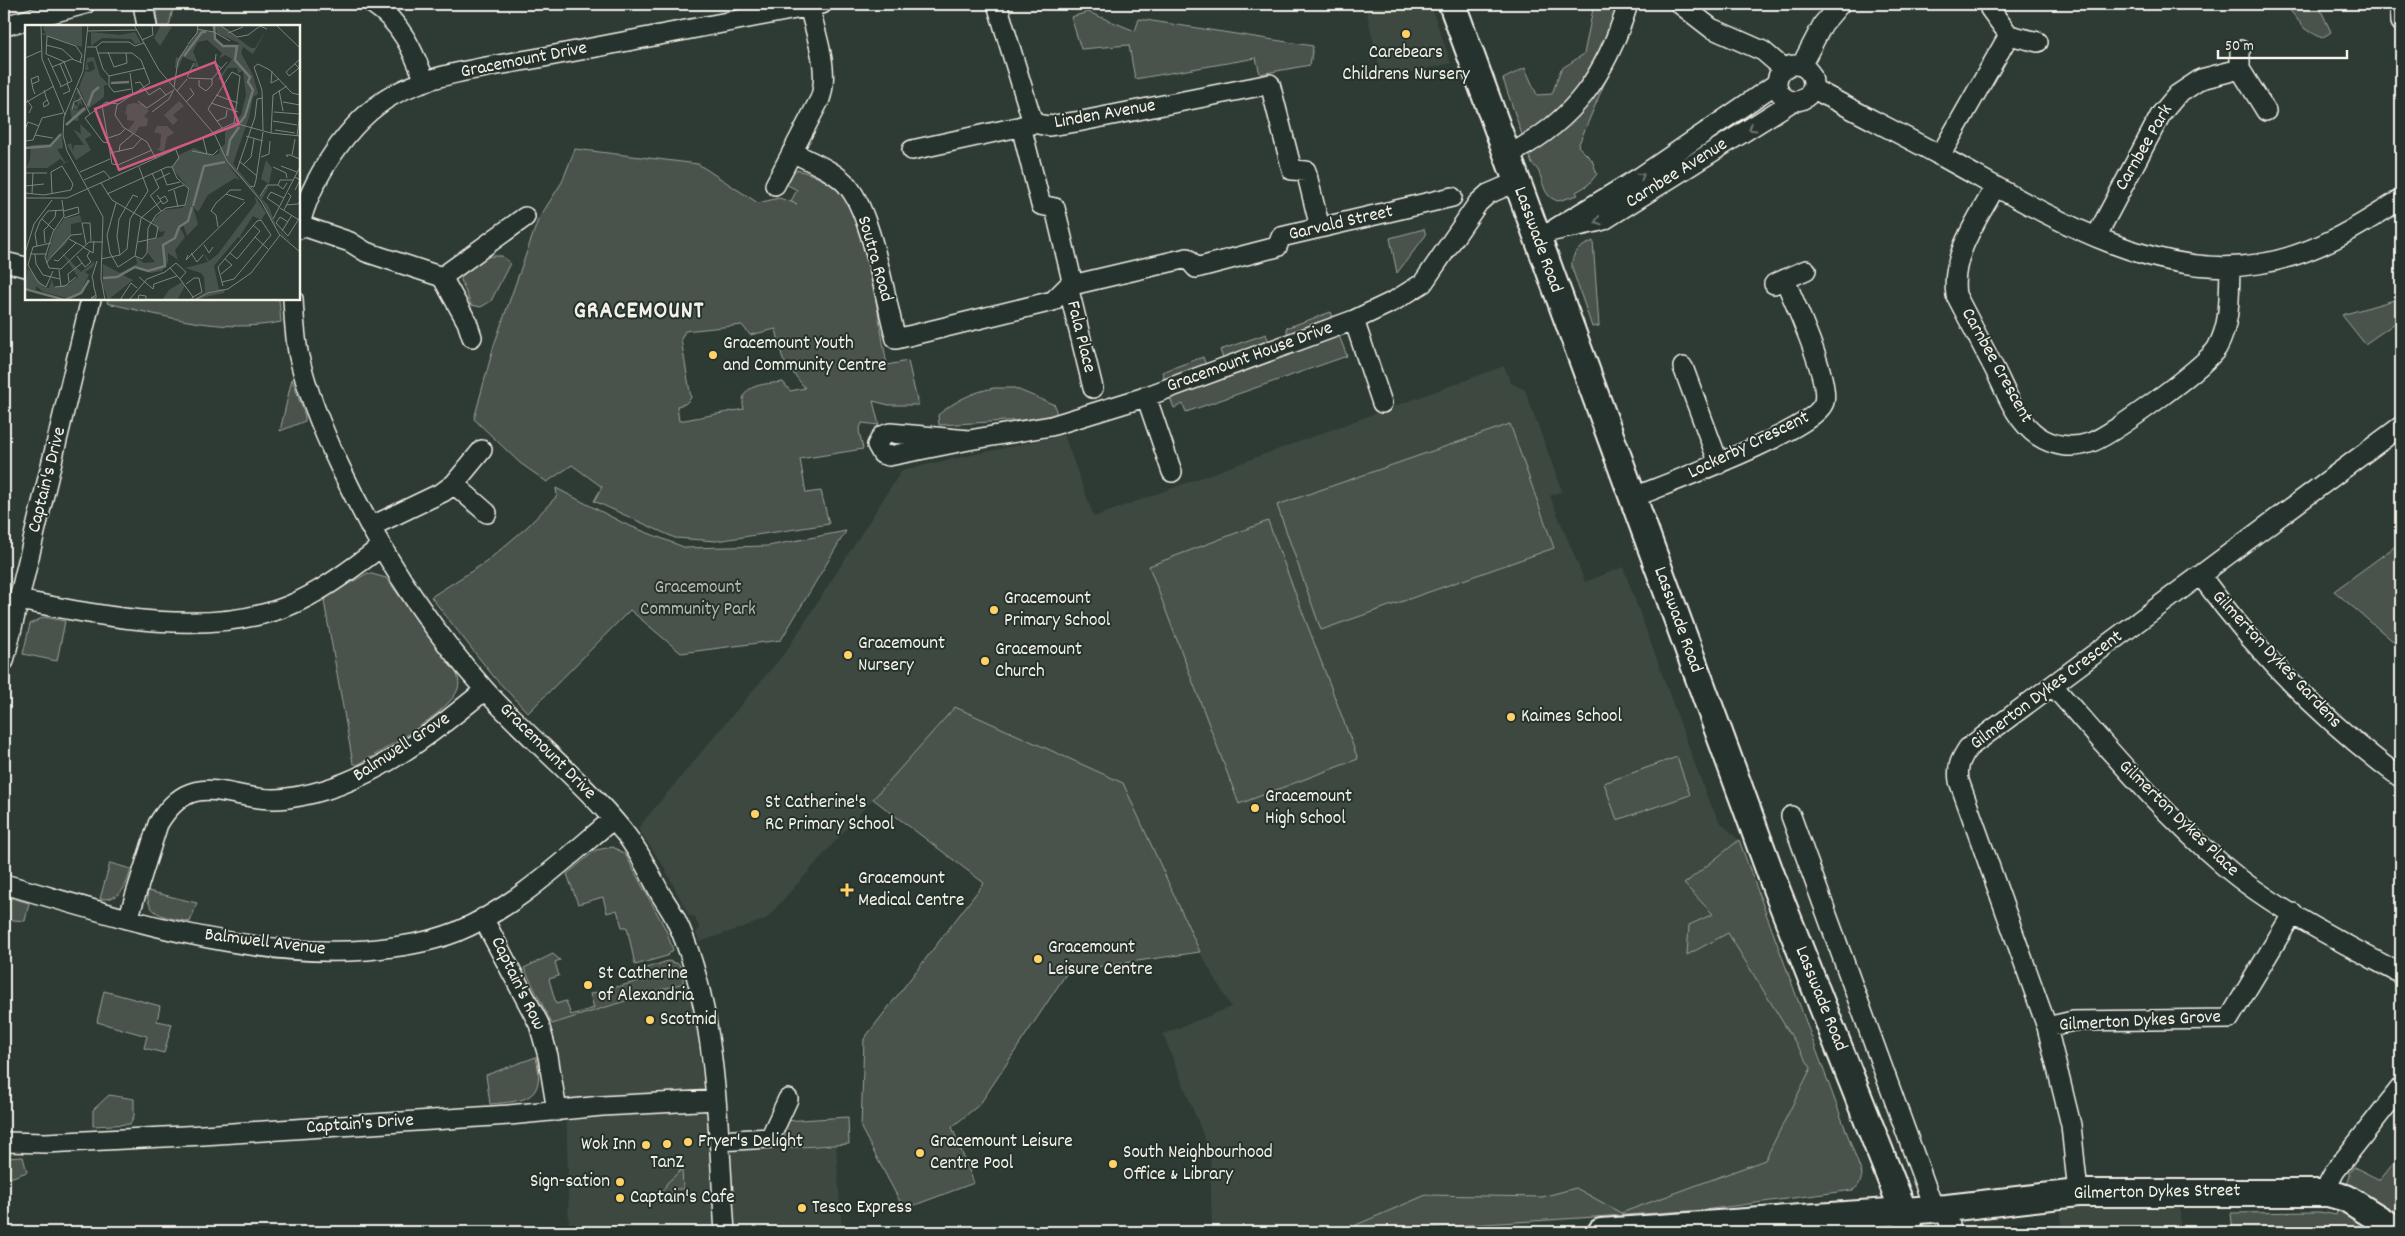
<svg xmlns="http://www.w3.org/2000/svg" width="2405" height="1236" font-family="Dekko,sans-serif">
	<rect width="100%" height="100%" fill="#2e3b34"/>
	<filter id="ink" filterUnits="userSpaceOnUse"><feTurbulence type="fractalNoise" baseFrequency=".02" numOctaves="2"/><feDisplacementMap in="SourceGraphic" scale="10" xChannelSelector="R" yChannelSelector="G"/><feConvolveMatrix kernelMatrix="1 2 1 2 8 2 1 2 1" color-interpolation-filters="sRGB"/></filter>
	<g filter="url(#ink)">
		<path fill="#3c4841" d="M1365 4H1430L1451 63 1382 79Z
			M1504 366 1511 383 1525 390 1562 491 1550 496 1585 582 1623 567 1707 797 1719 821 1739 840 1845 1128 1704 1210 1406 1232H1212L1210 1152 1163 1034 1231 1007 1200 952 1123 783 955 707 766 919 700 942 696 933 700 929 694 916H689L664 867 638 828 787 650 902 470 1064 435 1094 517Z
			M690 982 712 1152 836 1146 842 1232H569L566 1093 552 1024Z
			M2180 1199V1232H2062L2060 1201Z"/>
		<path fill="#48524c" stroke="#9ea29a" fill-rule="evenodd" d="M156 4H174L169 26H157Z
			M1594 4H1638L1578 146 1592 160 1597 174 1588 185 1576 192 1578 195 1558 201C1538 195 1546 173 1532 164L1503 79 1525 68 1537 95 1552 94 1561 69 1584 54Z
			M2285 4H2318L2331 32 2322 38 2305 29Z
			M1088 12 1135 31 1139 19 1313 46 1310 65 1260 74 1256 58 1135 79 1129 45 1081 49 1071 17Z
			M575 149 698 164 758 203 779 198 797 204 791 201 797 190 784 183 788 175 797 170C813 174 829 181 841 194 867 223 879 323 887 365L908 361 918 405H889L873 401 879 425 862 423 859 431 863 449 800 459 806 493 821 491 829 524 716 541 675 538 594 501 602 487 572 465 547 482 520 463 474 419 494 345 538 220 562 182ZM742 325 750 335 776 329 783 360 805 388 790 391 783 382C765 384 737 384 744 409L679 421 677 406 685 404 691 398 681 339 685 331Z
			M1424 229 1426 235 1397 273 1390 238Z
			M1593 241 1599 326 1592 327 1572 268C1571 252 1580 247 1593 241Z
			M487 256H502L510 263 491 301 481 307 471 305 461 280 463 272 473 263Z
			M2401 298V319L2365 344 2342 315Z
			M108 299H279L281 322C222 334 164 316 107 303Z
			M1331 312 1335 322 1289 338 1286 328Z
			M1338 333 1347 356 1186 412 1183 404 1174 408 1168 392Z
			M1266 334 1270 345 1224 361 1220 350Z
			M1203 357 1207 368 1166 382 1162 372Z
			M292 379 305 416V421L280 431Z
			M994 388H1014L1055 405 1057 418 939 425 938 415C955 401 972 392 994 388Z
			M1510 424 1554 548 1321 630 1277 505Z
			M556 488 625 524 686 548 768 546 846 531 781 640 681 653 630 610 528 713 494 677 431 597 486 562 528 526 557 496Z
			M1268 521 1358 759 1239 804 1149 566Z
			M2401 542V648L2334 591Z
			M368 573 386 578 455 670C458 676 460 682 458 689 451 711 379 753 357 765L353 763 324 601 332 593Z
			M44 617 65 621 57 661 23 654 30 624Z
			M955 707 1123 783 1200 952 1068 971 980 1104 952 1127 974 1183 904 1209 861 1128 864 1039 984 883 873 799Z
			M1677 757 1690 795 1617 820 1604 783Z
			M1739 840 1862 1174C1861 1182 1859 1186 1853 1190L1704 1210 1359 1232 1356 1225 1426 1195 1542 1197 1576 1188 1621 1213 1765 1160 1811 1068 1728 933 1687 955 1689 925 1713 914 1684 884Z
			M613 847 625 854 666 930 673 950 667 956 635 965 627 927H622L617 910 607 913 603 897 578 904 567 874 596 850Z
			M110 863 131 869C126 887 121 900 100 899Z
			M148 891 197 903 190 922C172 918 144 917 148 891Z
			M4 896 29 903 25 921 4 919Z
			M553 954 560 960 555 962 559 976 549 979 556 1004 566 1001 571 1015 594 1008 590 994 639 981 637 971 668 961 679 964 683 973V983L552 1024 524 968Z
			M104 991 160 1006 157 1021 172 1024 164 1053 144 1048 147 1036 97 1022Z
			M536 1057C546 1100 526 1101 490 1104L486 1075Z
			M109 1095 134 1099V1116L130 1124 93 1126V1110Z
			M848 1117 849 1144 785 1148 784 1121Z
			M23 1157 27 1172 4 1180V1158Z
			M2401 1160V1232H2233L2231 1213 2320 1212 2336 1215 2350 1176 2349 1173 2354 1167 2380 1180 2393 1164Z
			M682 1169 683 1189H672L673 1199 658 1200 667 1183Z"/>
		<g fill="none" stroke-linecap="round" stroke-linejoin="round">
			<g stroke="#f4f1e8" stroke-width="22">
				<path id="street" d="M143 4 147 26
					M373 4C401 22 413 51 425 81
					M997 4 1033 123 1048 126 1082 121 1270 84 1292 170 1306 171 1320 228
					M1680 4 1711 28 1763 51 1784 69
					M2400 4 2401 22
					M1990 9 2009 35 2038 42
					M4 26 85 4
					M2240 50V69
					M1777 83a18 18 0 1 1 36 0a18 18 0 1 1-36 0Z
					M1801 66 1823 24 1840 4
					M1812 88C1854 111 1897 132 1939 155 2033 206 2147 282 2258 264 2312 256 2357 228 2401 199
					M1021 126 1041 205 1055 208 1073 285
					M912 150 1032 124
					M792 152C809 161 831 169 845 183 872 210 885 301 896 339L1053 301 1068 286 1187 258 1196 268 1277 247 1281 237 1452 197
					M1506 156C1574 122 1606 75 1628 4
					M1940 156 2009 35
					M775 185 820 99C830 71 816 35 809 6
					M1995 187C1977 221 1950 256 1956 295 1969 320 1982 345 1995 370 2006 392 2016 421 2038 436 2053 446 2072 449 2089 443 2110 437 2206 366 2217 348 2231 323 2229 295 2230 267
					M300 225 350 242 366 252 442 277
					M1556 228 1640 177 1777 83
					M299 229C309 181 349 120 393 95 432 73 494 66 539 58 633 40 728 22 822 4
					M1536 236C1558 228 1581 227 1604 220L1793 101
					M2096 237 2161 114 2177 95 2201 79 2240 69 2266 111
					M4 262 26 267
					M1774 284 1806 270
					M1068 286 1093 388
					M293 299C294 318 295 338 299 357 308 395 323 431 340 467 378 548 425 623 485 690 529 739 582 780 623 831 639 850 649 873 661 895 666 903 671 910 675 918 718 1005 718 1136 725 1232
					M1354 320 1382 403
					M472 337 467 322 442 277 525 217
					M1683 367 1719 464
					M1146 396 1172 472
					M890 433 969 440 889 456 882 454 877 445 882 436Z
					M969 440 1051 426 1142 398 1354 320 1394 301 1423 283 1478 203 1488 194 1516 182
					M454 484 487 513
					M1632 498C1663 485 1816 430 1824 402 1830 379 1795 304 1785 280
					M370 527 443 492 454 484 482 450
					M2201 576C2257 653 2325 722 2401 778
					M19 600C101 616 207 638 288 606 322 592 352 568 381 547
					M4 661 91 299
					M2053 686C2108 748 2159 810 2223 865 2271 907 2345 944 2401 974
					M1791 816 1934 1209
					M4 884C122 917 243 959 367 950 398 947 428 943 456 932 515 908 565 859 613 819
					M483 918 539 1024 548 1056 557 1111
					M128 919 158 824C195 762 233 806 288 798 365 788 426 738 485 690
					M2047 1027 2073 1021 2229 1019 2293 913
					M719 1141 770 1138 788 1099
					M4 1142 46 1143 203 1135 509 1115 602 1106 716 1100
					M2078 1193 2071 1125 2047 1027 1959 781C1957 767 1960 760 1968 748L2401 426
					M2328 1193 2329 1182 2335 1171 2401 1087
					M1947 1208 1951 1232"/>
			</g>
			<g stroke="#f4f1e8" stroke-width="30">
				<path id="secondary" d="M1452 4 1777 891 1903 1210 1910 1232
					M1601 1232 1947 1208 2078 1193H2328L2346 1198 2400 1232"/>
			</g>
			<use href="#street" stroke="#26332d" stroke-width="19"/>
			<use href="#secondary" stroke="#26332d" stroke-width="26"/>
		</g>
		<defs><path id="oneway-chevron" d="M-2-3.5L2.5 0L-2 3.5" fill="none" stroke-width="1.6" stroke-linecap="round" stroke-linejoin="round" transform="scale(1.25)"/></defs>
		<g stroke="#6e766e">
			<use href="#oneway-chevron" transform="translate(1752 128) rotate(148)"/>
			<use href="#oneway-chevron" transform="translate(1641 176) rotate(-33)"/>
			<use href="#oneway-chevron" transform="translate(1598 221) rotate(161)"/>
		</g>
	</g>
	<g fill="#ffd166" stroke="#26332d" stroke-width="2">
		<circle cx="1406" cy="34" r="5"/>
		<circle cx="713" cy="355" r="5"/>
		<circle cx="994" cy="610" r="5"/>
		<circle cx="848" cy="655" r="5"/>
		<circle cx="985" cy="661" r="5"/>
		<circle cx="1511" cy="717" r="5"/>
		<circle cx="1255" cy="808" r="5"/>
		<circle cx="755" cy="814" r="5"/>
		<path d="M844.5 882.5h5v5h5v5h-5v5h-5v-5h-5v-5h5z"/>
		<circle cx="1038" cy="959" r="5"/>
		<circle cx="588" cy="985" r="5"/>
		<circle cx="650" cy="1020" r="5"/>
		<circle cx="688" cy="1142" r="5"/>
		<circle cx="667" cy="1144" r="5"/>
		<circle cx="646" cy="1145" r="5"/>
		<circle cx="920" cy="1153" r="5"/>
		<circle cx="1113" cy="1164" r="5"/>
		<circle cx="620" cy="1182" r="5"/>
		<circle cx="620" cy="1198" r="5"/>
		<circle cx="802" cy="1208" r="5"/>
	</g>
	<g text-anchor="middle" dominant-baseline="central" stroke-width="4" stroke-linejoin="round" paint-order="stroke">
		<g font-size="19" fill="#f4f1e8" stroke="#26332d" text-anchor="start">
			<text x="1406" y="53" text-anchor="middle">Carebears<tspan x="1406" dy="22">Childrens Nursery</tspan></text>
			<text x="723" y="344">Gracemount Youth<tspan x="723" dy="22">and Community Centre</tspan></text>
			<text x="1004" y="599">Gracemount<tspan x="1004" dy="22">Primary School</tspan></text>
			<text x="858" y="644">Gracemount<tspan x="858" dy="22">Nursery</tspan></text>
			<text x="995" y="650">Gracemount<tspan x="995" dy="22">Church</tspan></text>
			<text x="1521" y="717">Kaimes School</text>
			<text x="1265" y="797">Gracemount<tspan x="1265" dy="22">High School</tspan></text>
			<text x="765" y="803">St Catherine's<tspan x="765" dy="22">RC Primary School</tspan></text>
			<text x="858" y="879">Gracemount<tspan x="858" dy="22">Medical Centre</tspan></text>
			<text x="1048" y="948">Gracemount<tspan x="1048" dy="22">Leisure Centre</tspan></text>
			<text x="598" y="974">St Catherine<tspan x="598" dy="22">of Alexandria</tspan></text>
			<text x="660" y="1020">Scotmid</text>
			<text x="698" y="1142">Fryer's Delight</text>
			<text x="930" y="1142">Gracemount Leisure<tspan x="930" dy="22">Centre Pool</tspan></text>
			<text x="636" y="1145" text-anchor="end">Wok Inn</text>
			<text x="1123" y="1153">South Neighbourhood<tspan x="1123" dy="22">Office &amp; Library</tspan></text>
			<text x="667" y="1163" text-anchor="middle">TanZ</text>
			<text x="610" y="1182" text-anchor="end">Sign-sation</text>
			<text x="630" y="1198">Captain's Cafe</text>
			<text x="812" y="1208">Tesco Express</text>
		</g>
		<g font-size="19" fill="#f4f1e8" stroke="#26332d">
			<text transform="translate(524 61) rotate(-11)">Gracemount Drive</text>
			<text transform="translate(1105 115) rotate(-10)">Linden Avenue</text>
			<text transform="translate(2145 148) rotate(-60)">Carnbee Park</text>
			<text transform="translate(1677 174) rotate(-32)">Carnbee Avenue</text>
			<text transform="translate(1341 224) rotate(-13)">Garvald Street</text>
			<text transform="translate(1537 240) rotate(70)">Lasswade Road</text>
			<text transform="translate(874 259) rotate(74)">Soutra Road</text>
			<text transform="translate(1080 337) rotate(76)">Fala Place</text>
			<text transform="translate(1250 358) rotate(-20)">Gracemount House Drive</text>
			<text transform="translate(1996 366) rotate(61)">Carnbee Crescent</text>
			<text transform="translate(1749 446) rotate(-26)">Lockerby Crescent</text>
			<text transform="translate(48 480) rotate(-76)">Captain's Drive</text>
			<text transform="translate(1677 620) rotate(70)">Lasswade Road</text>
			<text transform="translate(2276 660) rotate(47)">Gilmerton Dykes Gardens</text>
			<text transform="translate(2047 691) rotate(-37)">Gilmerton Dykes Crescent</text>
			<text transform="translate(402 748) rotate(-33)">Balmwell Grove</text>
			<text transform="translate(547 752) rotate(45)">Gracemount Drive</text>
			<text transform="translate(2178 819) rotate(44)">Gilmerton Dykes Place</text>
			<text transform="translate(265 943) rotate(7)">Balmwell Avenue</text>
			<text transform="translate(517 984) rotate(64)">Captain's Row</text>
			<text transform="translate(1820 999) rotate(68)">Lasswade Road</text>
			<text transform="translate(2140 1022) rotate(-3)">Gilmerton Dykes Grove</text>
			<text transform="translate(360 1125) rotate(-4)">Captain's Drive</text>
			<text transform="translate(2157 1193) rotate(-1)">Gilmerton Dykes Street</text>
		</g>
		<g font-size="19" fill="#b8b9b1" stroke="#26332d">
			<text x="698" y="588">Gracemount<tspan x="698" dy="22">Community Park</tspan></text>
		</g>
		<g font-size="24" font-weight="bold" letter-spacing="1" fill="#f4f1e8" stroke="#26332d">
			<text x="639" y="312">GRACEMOUNT</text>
		</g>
	</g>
	<g transform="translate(25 25)">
		<rect width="275" height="275" fill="#2e3b34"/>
		<path d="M19 0H57V22L16 9 21 8 18 4ZM136 0 147 2 135 21 129 13ZM187 0H195L226 23H230L242 4 228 29 218 22 216 28 228 50 233 69 228 72 224 92 208 139 235 172 242 161H244L237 174 243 180 252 203 267 218 257 210 244 192 238 177 202 138 215 155 210 153 183 170 173 187 168 182 173 199 162 211 158 200 155 202 160 212 150 225 153 235 143 228V237L137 246 125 248 112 242 100 247 98 250 108 255 83 275 78 261V239L95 248 112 239 111 232 119 238 130 237 123 228V216L138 211 140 206 135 207 127 196 139 185 157 183 161 179 165 165 147 143 154 130 169 123 188 131 195 128 194 124 200 119V107L216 90 221 70 218 46 213 48 212 43H203L195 55 193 54 207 34 200 30 194 34 197 28 182 15 173 17 168 26 174 42H168L171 37 158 32 153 43H150L151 32 153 33 174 5 188 7 189 13 197 20 213 21 214 18 192 8 191 4 188 6ZM66 7 95 10 110 7 116 18 110 19 106 14 77 13 66 21ZM69 32 75 51 83 59 79 61V72L63 84 54 63 60 46 64 47 70 44 68 36 62 38 64 45H60L62 33ZM53 64 55 66 56 73H52L55 72 52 68 46 85H51L47 83 49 79 53 81 52 76 56 74 58 81 55 78 51 86 59 82 62 85 54 91 53 96 47 95 45 84ZM154 76 159 81 148 90 153 95 148 100 139 90ZM108 78 118 79 124 86 119 91 123 94 122 101 114 102 110 109 103 105 110 96 102 95V88L100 90 102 80ZM55 99 67 110 60 114 66 125 51 135 42 120 46 118 48 126 49 120H59L48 104 56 109ZM132 101H142L149 108 142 112 139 127 131 124 135 123 136 109 129 107ZM37 110 38 123 32 124 40 137 45 135 37 140 39 137 35 134 22 143H1L5 135 6 120 27 119ZM241 135 247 143 244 159 236 154ZM230 171 241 188 236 195 228 191 215 211 217 213 213 212 189 241 194 264H200L199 268 167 275 180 267 179 252 176 248 160 243 183 237 177 226 184 236 193 229 231 178ZM55 190 57 197 46 199V210L40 220 21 236 29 207 39 194ZM35 225 56 247 70 236 68 242 60 247 64 250 58 261 59 267 46 274 18 267 11 261V265L0 264 3 243 19 262 24 263 27 254 29 262 44 259 53 252ZM157 257 160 261 152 275H137L144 265Z" fill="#48524c"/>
		<path fill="none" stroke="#6f7770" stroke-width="2.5" d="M189 0 190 14 198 21H212L210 35 225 52 223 57 228 65 220 91 215 98M159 31 177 7H181M86 58 104 57M63 81 68 67 74 62M41 100 60 83M0 123 25 121 36 109M202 131 205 115 214 102M168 181 179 141 200 137M78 253 92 252 110 242 123 246 140 241 138 220 150 213 154 202 163 196 167 182M0 264 40 275 56 268 64 255"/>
		<path fill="none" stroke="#7d847c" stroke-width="1" d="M16 0 17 34 40 90M63 0 58 46 39 92 38 110 42 126 78 192 76 253 80 275M109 0 134 45 190 110 202 136 236 176 254 209 275 227M195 0 212 12 223 10 235 1 242 4M251 0 275 23M172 4 189 7 205 16M63 6 112 5M203 8 218 2M117 15 128 10 127 0M163 19 172 8 173 0M21 20 37 24 48 34M62 22H71L77 17H104L110 21 119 18M71 22 78 44 84 51 120 43M83 27 89 42 102 38 101 28M73 28H107L116 35 125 58 92 80 90 90 98 102 122 117 131 134M191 29 190 38 197 44M0 33 16 26M23 33 36 61M40 37 21 29 22 11 51 21 57 30 55 37M35 39 43 58M270 39 274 43 264 51 261 47 275 34M27 42 47 34 57 38M247 46 246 58 254 54M105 48 108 70M84 51V61L89 67 106 64M162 52 169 38M163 53 187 54 202 37M174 55V61L181 66 187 60V54M110 58 115 57 124 70 135 63 141 70M7 59 14 56 13 51 6 54 8 64 10 69M35 62 47 56 39 37M149 62 153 36 163 20M52 63 65 89M19 65 21 72 24 79 19 82 18 78 22 75M254 65 258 86M152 66 162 54M38 69 45 66 42 58M191 70 213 78M2 75 7 82 4 88M113 76 122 83 147 66M161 77 169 69 165 63M258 77 275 80M0 78 29 61M186 78 213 87M77 80 87 139 93 140 127 125M47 85 49 77 57 73M127 87 144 74 149 64M249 87 274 89M192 96 201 92 202 85M248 96 272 100M197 103 183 84 207 47 215 51 209 98M0 105 3 97 14 101M238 105 237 65 229 42 233 39 245 45 267 68 275 70M250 105 270 108M246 108 248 70 262 61M10 110 28 113M221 111 238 116M272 111 275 88M83 113 95 109 100 104M178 113 182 129M0 116 8 115 17 93 38 88M83 118 78 117 60 93 81 77 93 79M167 126 188 130 193 125M94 127 95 120 108 109M85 128 108 123 117 113M267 130 270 114M236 132 244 129 245 116M263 132 261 130H265L275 134M214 136 232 151M218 140 226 132 229 114M256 141 272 147M147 142 154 133 151 125M248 142 261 148 262 153M136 144 142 160 155 157M212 145 230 92 232 74 238 73M55 147 85 134M0 148H22M59 155 79 146 85 153M131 155 145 148M76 158 87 175 133 202 131 213 113 217M262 158 258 164 253 160 255 155H268M0 161 19 159M225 161 229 162 231 155 238 107M149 165 153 182M270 165 275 155 270 152M143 166 159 160M0 168 19 170 46 165 48 159 37 141 26 147 27 168M7 169 8 148M82 169 142 142H147M201 169 205 165H216M125 170 136 186M126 170 134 163 127 148M132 170 138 179 143 176 140 171 135 174M235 171 242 160H253M0 173H42L209 98 246 108 275 111M37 175 39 191 28 207 20 232 24 243 36 244 64 217H78M91 178 82 210 85 228 93 242 110 231 116 193 136 176M261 180 273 179 275 176M255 182 242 173 246 167 259 173M255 183 274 195M259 185 266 171 263 168M39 193 54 188 53 182 39 186M17 194 29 205M248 194 275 142M263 197 255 192 251 198 263 211 275 192M23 200 30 192 31 185M193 202 191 190 186 186 191 178 201 169 219 175M257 206 267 190M230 212 243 224M44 214 59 222M20 218 19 205 24 200M26 218 8 222 3 240 13 257 21 262 28 246M61 219 57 198H65L66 216M179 220 184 228 188 222M12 221 10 209 15 196 23 186 39 185M58 222 68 228 69 216M0 228 9 199 27 175M166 228 172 237 178 230M205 228 212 234 226 217 235 206 228 200M5 229H22M10 229 11 239 18 250 35 254M95 230 92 211 94 194 108 170 113 172M163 230 161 235 220 177M52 231 60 242 66 237 62 231 65 226M110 231 117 234 122 228 123 203 131 190 141 183 160 180 164 164 152 153 147 142M76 234 95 230 102 224 105 194 123 166 114 142M29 235 33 236 51 218M21 238 46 210 57 209M34 245 36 261M196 249 207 240 200 234M114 252 128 264 129 259 152 251M155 254 168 272 166 275M44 257 43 249 57 238M197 257 209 254 246 210 236 195 232 196 193 242 198 261M161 259 169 253H174L177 267 168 272M30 262 40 261 51 252M71 270 66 273H71V270L70 266 69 263 68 255 67 252 72 236M95 275 106 258 112 263M104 275 122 254 140 247 151 238 161 247 155 254 145 243M113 275 114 270 121 271V275M170 275 183 268 203 264 226 248 255 210"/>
		<path fill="#d15985" fill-opacity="0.15" stroke="#d15985" stroke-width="2.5" d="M190 37 214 99 94 145 70 84Z"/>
		<rect width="275" height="275" fill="none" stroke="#f4f1e8" stroke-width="2.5"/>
	</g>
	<rect width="2405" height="1236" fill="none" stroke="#26332d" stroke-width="20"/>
	<rect x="10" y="10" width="2385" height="1216" fill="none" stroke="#f4f1e8" stroke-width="2" filter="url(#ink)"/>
	<path d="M2218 50v8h129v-8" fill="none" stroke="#f4f1e8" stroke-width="2.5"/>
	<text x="2225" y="50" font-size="15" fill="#f4f1e8" stroke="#26332d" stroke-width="4" paint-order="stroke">50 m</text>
</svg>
